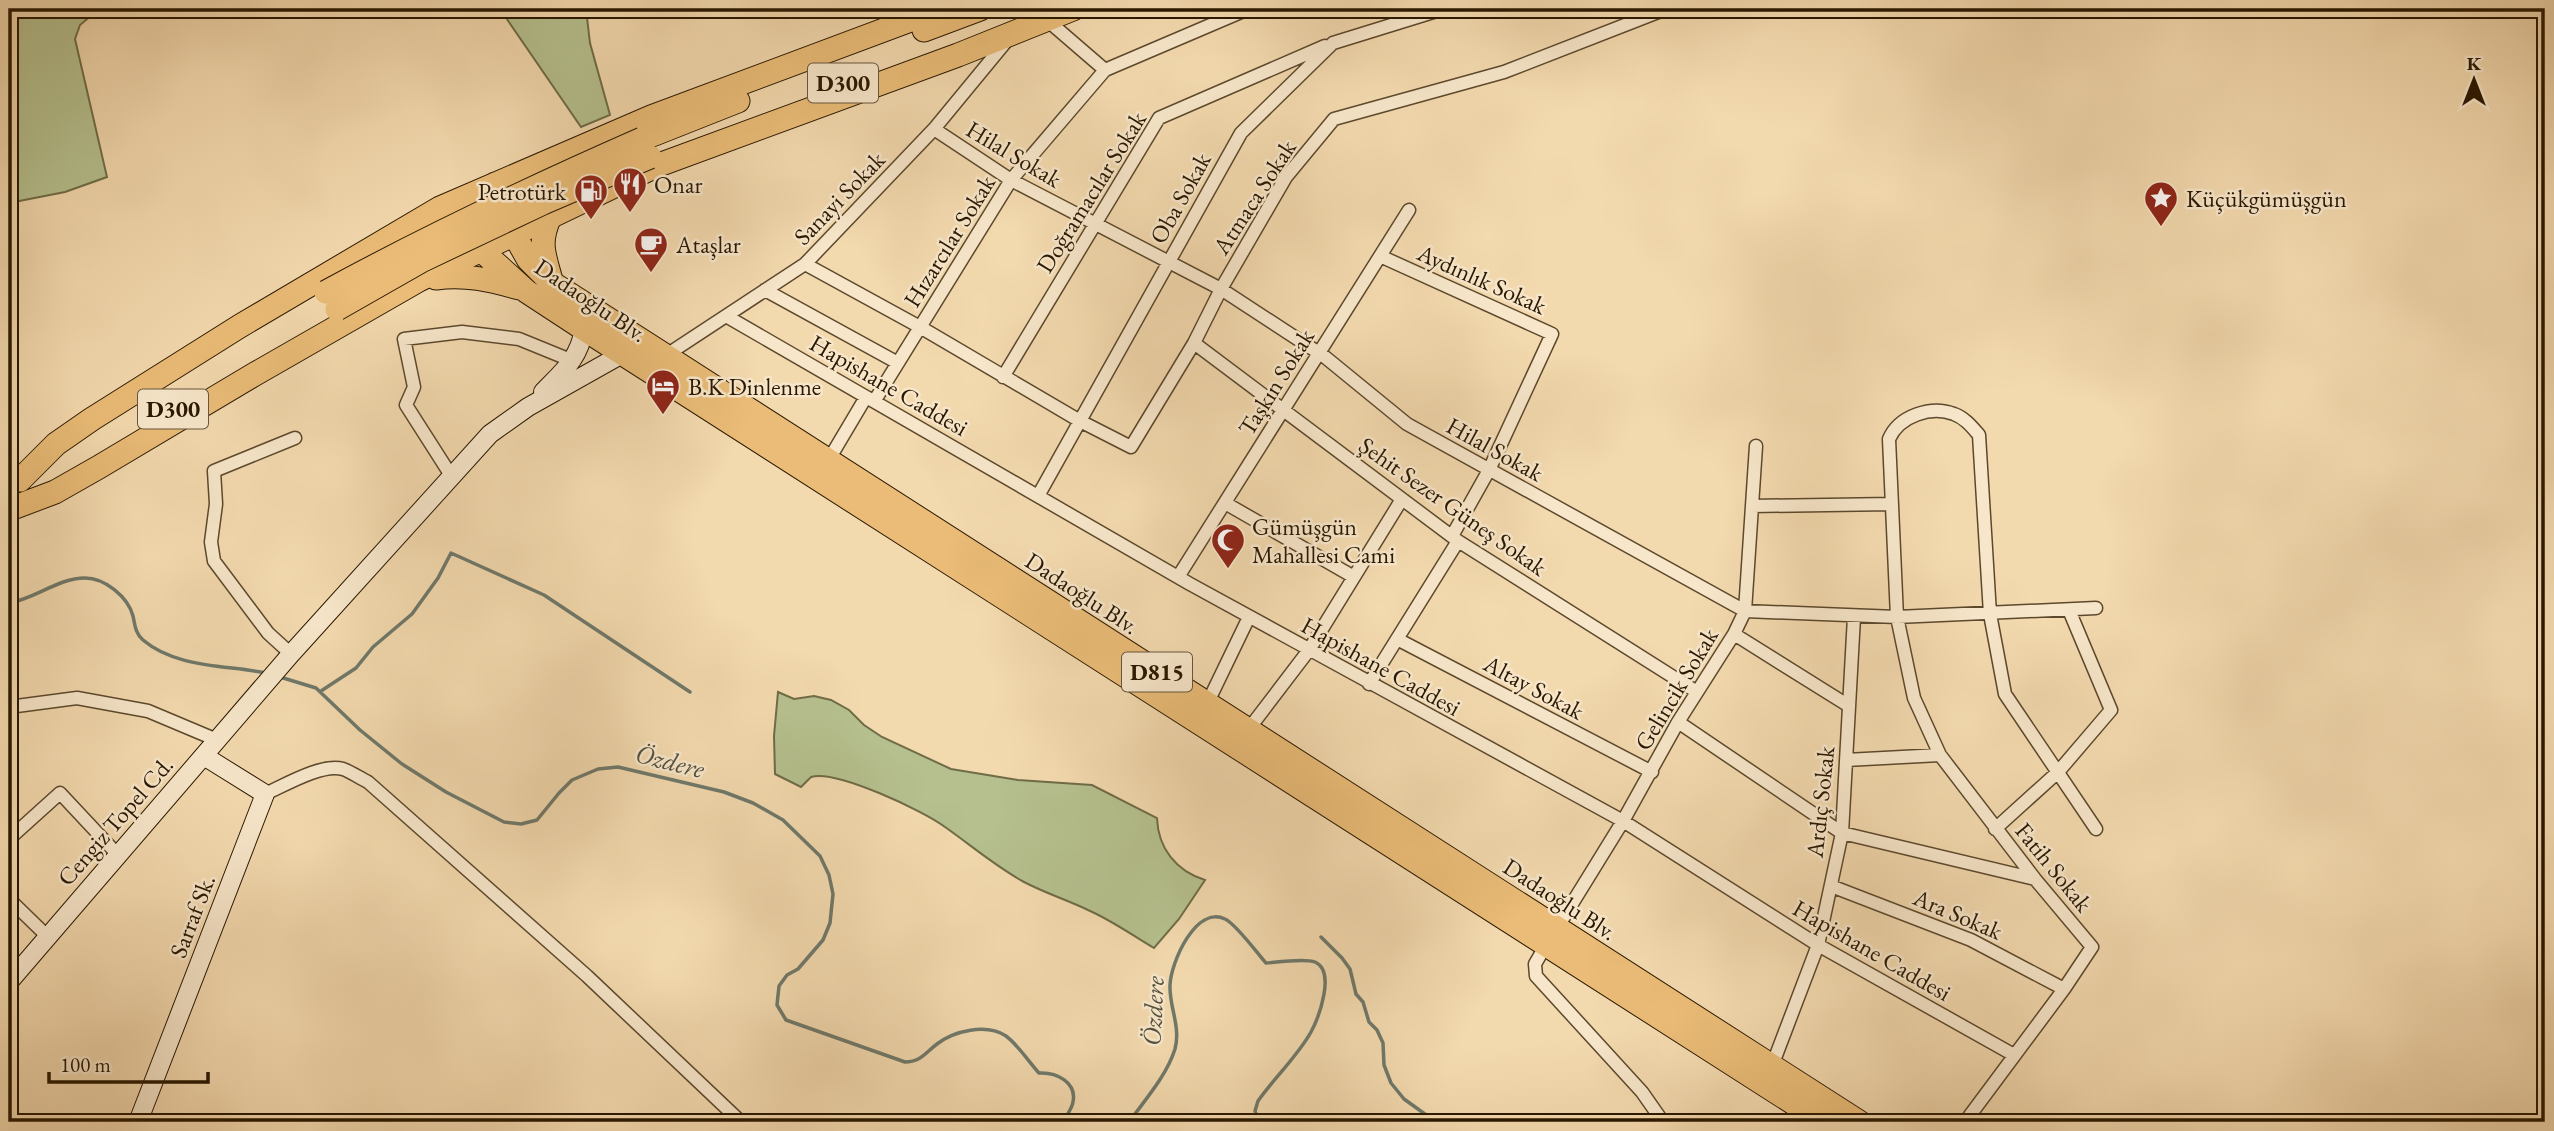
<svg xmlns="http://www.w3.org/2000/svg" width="2554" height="1131" font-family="'EB Garamond',serif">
	<rect width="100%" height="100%" fill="#f3d9ae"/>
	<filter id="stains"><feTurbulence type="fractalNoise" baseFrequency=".00286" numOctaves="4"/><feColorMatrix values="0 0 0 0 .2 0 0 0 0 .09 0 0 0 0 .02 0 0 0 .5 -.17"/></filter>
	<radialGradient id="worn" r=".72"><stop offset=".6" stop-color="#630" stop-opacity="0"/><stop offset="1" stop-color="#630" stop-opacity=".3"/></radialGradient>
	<path fill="#b5c08e" stroke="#6f6c47" stroke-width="2" d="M9 9H99L80 25 75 39 107 177 65 192 9 203Z
		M500 9H586L590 43 610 115 581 127Z
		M778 692 794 699 814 696 831 700 849 710 864 725 882 737 951 769 1018 780 1092 785 1157 818C1158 848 1176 871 1205 880L1179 919 1154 948C1132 935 1111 920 1088 910 1067 900 1045 893 1024 882 995 866 972 846 945 827 924 811 835 769 811 777L801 787 775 774 774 736Z"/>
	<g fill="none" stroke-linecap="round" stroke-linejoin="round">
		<path stroke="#6f786a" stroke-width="3.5" d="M9 603C35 599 58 578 85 578 105 578 128 597 133 616 135 625 135 633 143 640 176 668 226 665 266 673
			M280 677 316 688 360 730 402 764 446 792 504 822 521 824 537 820 559 793 572 780 598 769 618 767 724 792 753 803 783 820 820 856 829 875 833 894 830 923 823 940 798 969 787 975 779 986 777 1005 786 1020 905 1062C921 1062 925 1053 937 1044 954 1031 986 1023 1006 1036 1018 1045 1029 1062 1039 1073 1056 1072 1077 1082 1073 1102 1072 1109 1066 1116 1063 1122
			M321 691 356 668 373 647 412 614 438 578 451 553 544 595 690 692
			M1321 937 1342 958 1350 969 1356 994 1363 1002 1369 1022 1377 1030 1383 1043 1384 1065 1391 1083 1404 1099 1436 1122
			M1129 1122C1145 1100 1167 1075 1175 1049 1181 1026 1169 1007 1170 985 1171 962 1196 905 1225 919 1236 924 1257 953 1266 963 1278 962 1305 958 1315 962 1336 971 1319 1017 1311 1032 1297 1057 1274 1078 1258 1101L1255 1111 1259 1122"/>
		<g stroke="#5c482c" stroke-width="15">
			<path id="street" d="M1047 20 1105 70
				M934 129 1011 180 1221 289 1325 357 1407 424 1745 611 1897 617 2096 608
				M1380 256 1552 334 1489 470 1452 536
				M805 264 920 327 1080 421 1131 447 1194 343 1221 289 1286 177 1334 119 1504 72 1666 9
				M765 290 898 363
				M726 316 1190 584 1623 821 1818 945 2014 1055
				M1194 343 1458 541 1697 692
				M665 356 805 264 934 129 1009 38
				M1003 377 1159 118 1325 46
				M875 400 1011 180 1105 70 1248 9
				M828 461 866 397
				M452 477 406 405 414 387 404 339 462 332 519 339 573 361
				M1038 496 1241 133 1333 43 1443 9
				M1225 503 1354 577
				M1752 506 1892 504
				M1178 577 1409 210
				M1734 634 1849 706
				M1397 639 1652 772
				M291 654 268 633 214 561 211 542 216 504 214 471 295 438
				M1369 684 1458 541
				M1207 704 1249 617
				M9 707 77 698 148 711 217 740
				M1678 722 1842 833 2035 879
				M1248 730 1309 650 1402 499
				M1846 760 1940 755
				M265 794C285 785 322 763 343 769 351 772 360 778 368 782L587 976 741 1122
				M1995 829 2058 772 2111 710 2069 610
				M9 839 60 793 118 855
				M1831 886 1971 940 2064 989
				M9 899 48 937
				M1557 928 1623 821 1678 722 1734 634 1745 611 1756 446
				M1546 945 1535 964 1536 976 1642 1092 1663 1122
				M1772 1066 1818 945 1842 833 1854 617
				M1965 1122 2064 989 2092 947 2035 879 1940 755 1914 698 1897 617 1889 439C1899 416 1931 405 1954 414 1965 418 1972 427 1979 435L1990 614 2005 694 2096 829"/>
		</g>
		<g stroke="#291700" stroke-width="20">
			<path id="secondary" d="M543 392C563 371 579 359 584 329
				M9 982 291 654 490 434 528 407 624 353
				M138 1122 265 794 204 756"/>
		</g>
		<g stroke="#291700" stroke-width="25">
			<path id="highway" d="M924 30 980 9
				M642 139 738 101
				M495 184 507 209 514 234 528 259 552 283 1859 1122
				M440 208 456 233 481 250 526 291 584 329 1823 1122
				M550 217C538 242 544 255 551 280
				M436 278C466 274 490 280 519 288
				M20 480 56 444 92 419 240 326 440 208 651 117 940 9
				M10 509 55 492 99 467 255 374 419 280 656 166 958 55 1073 9"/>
		</g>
		<use href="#street" stroke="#f7e6ca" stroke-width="12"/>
		<use href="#secondary" stroke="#f7e6ca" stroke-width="18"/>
		<use href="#highway" stroke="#eabc77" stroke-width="23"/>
		<g stroke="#291700" stroke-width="25" stroke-linecap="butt">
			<path id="highway-bridge" d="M326 292C429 236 535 186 642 139
				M337 309 423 260 543 203 650 157"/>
		</g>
		<use href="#highway-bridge" stroke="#eabc77" stroke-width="23"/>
	</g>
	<defs>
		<g id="restaurant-pin" transform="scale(1.75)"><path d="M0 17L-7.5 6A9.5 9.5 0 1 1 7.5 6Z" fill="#8f2418" stroke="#f7e6ca"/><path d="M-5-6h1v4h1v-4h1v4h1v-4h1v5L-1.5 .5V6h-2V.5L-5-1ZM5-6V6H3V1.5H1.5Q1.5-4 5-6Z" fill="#fff"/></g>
		<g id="fuel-pin" transform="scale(1.75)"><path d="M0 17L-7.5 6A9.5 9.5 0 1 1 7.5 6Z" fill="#8f2418" stroke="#f7e6ca"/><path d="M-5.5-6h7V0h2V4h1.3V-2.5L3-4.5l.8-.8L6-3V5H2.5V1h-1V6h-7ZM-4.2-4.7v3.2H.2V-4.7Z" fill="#fff"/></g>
		<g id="sight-pin" transform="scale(1.75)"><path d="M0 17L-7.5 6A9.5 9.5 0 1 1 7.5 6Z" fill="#8f2418" stroke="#f7e6ca"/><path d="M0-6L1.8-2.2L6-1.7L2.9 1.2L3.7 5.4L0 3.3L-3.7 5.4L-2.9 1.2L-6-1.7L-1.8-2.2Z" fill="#fff"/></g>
		<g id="cafe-pin" transform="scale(1.75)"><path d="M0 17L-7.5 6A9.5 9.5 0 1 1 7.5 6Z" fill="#8f2418" stroke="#f7e6ca"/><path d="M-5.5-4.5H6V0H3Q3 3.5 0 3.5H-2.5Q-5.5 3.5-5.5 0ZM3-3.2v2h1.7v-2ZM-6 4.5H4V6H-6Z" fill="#fff"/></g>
		<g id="hotel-pin" transform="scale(1.75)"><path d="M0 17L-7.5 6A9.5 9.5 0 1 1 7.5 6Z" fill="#8f2418" stroke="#f7e6ca"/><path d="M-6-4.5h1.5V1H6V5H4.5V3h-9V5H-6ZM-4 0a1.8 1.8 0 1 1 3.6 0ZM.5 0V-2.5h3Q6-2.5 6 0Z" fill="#fff"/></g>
		<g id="mosque-pin" transform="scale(1.75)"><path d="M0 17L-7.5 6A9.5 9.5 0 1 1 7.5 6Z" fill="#8f2418" stroke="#f7e6ca"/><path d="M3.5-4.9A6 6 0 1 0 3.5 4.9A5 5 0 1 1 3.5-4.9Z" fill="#fff"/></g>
	</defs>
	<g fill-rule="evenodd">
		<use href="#restaurant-pin" x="630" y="184"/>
		<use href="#fuel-pin" x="591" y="191"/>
		<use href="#sight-pin" x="2161" y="198"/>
		<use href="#cafe-pin" x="651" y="244"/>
		<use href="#hotel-pin" x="663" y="386"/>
		<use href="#mosque-pin" x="1228" y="540"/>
	</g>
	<g text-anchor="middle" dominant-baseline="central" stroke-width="5" stroke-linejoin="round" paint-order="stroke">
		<g fill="#f7e6ca" stroke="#67553d" stroke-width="2">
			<rect x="808" y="63.5" width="70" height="39" rx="5"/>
			<rect x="138" y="389.5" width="70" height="39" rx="5"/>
			<rect x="1122" y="652.5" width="70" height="39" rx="5"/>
		</g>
		<g font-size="23" font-weight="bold" fill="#291700">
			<text x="843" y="83">D300</text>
			<text x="173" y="409">D300</text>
			<text x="1157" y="672">D815</text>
		</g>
		<g font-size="24" fill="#291700" stroke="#f7e6ca">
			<text transform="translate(1014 154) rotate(31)">Hilal Sokak</text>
			<text transform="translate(1091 192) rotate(-58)">Doğramacılar Sokak</text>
			<text transform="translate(1254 197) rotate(-57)">Atmaca Sokak</text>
			<text transform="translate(839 198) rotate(-46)">Sanayi Sokak</text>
			<text transform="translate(1180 198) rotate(-61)">Oba Sokak</text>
			<text transform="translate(949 241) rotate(-58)">Hızarcılar Sokak</text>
			<text transform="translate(1482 279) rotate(24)">Aydınlık Sokak</text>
			<text transform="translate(591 300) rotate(34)">Dadaoğlu Blv.</text>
			<text transform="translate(1276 382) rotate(-58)">Taşkın Sokak</text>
			<text transform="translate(889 385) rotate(30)">Hapishane Caddesi</text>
			<text transform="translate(1495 449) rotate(29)">Hilal Sokak</text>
			<text transform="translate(1453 506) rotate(35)">Şehit Sezer Güneş Sokak</text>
			<text transform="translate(1082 593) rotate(33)">Dadaoğlu Blv.</text>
			<text transform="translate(1381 666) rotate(29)">Hapishane Caddesi</text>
			<text transform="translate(1534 687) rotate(28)">Altay Sokak</text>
			<text transform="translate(1676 689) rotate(-59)">Gelincik Sokak</text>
			<text transform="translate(1820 802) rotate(-84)">Ardıç Sokak</text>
			<text transform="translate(115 821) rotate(-49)">Cengiz Topel Cd.</text>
			<text transform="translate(2054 867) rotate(51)">Fatih Sokak</text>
			<text transform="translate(1560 899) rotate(33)">Dadaoğlu Blv.</text>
			<text transform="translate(1958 914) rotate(23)">Ara Sokak</text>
			<text transform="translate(192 916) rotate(-69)">Sarraf Sk.</text>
			<text transform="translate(1872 950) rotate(30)">Hapishane Caddesi</text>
		</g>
		<g font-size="24" fill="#291700" stroke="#f7e6ca" text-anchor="start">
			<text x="654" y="184">Onar</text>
			<text x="566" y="191" text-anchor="end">Petrotürk</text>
			<text x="2186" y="198">Küçükgümüşgün</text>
			<text x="676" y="244">Ataşlar</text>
			<text x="688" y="386">B.K Dinlenme</text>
			<text x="1252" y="526">Gümüşgün<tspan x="1252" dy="28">Mahallesi Cami</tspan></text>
		</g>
		<g font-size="26" font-style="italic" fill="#52503e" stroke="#f7e6ca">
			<text transform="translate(670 761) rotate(14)">Özdere</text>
			<text transform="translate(1153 1011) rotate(-87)">Özdere</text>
		</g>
	</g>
	<rect width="2554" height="1131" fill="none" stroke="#f3d9ae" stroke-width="35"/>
	<rect x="10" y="10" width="2533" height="1110" fill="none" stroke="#291700" stroke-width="3.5"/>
	<rect x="18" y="18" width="2519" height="1096" fill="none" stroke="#291700" stroke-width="2"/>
	<g transform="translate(2474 80)" stroke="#f7e6ca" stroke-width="5" paint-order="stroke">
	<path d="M0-5L12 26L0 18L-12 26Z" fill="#291700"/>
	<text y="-10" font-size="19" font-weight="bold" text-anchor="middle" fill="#291700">K</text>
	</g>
	<path d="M49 1072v10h159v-10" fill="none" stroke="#291700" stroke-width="3.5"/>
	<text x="60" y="1072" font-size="21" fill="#291700" stroke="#f7e6ca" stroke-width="5" paint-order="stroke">100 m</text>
	<rect width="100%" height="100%" filter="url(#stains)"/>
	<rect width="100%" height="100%" fill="url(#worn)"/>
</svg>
